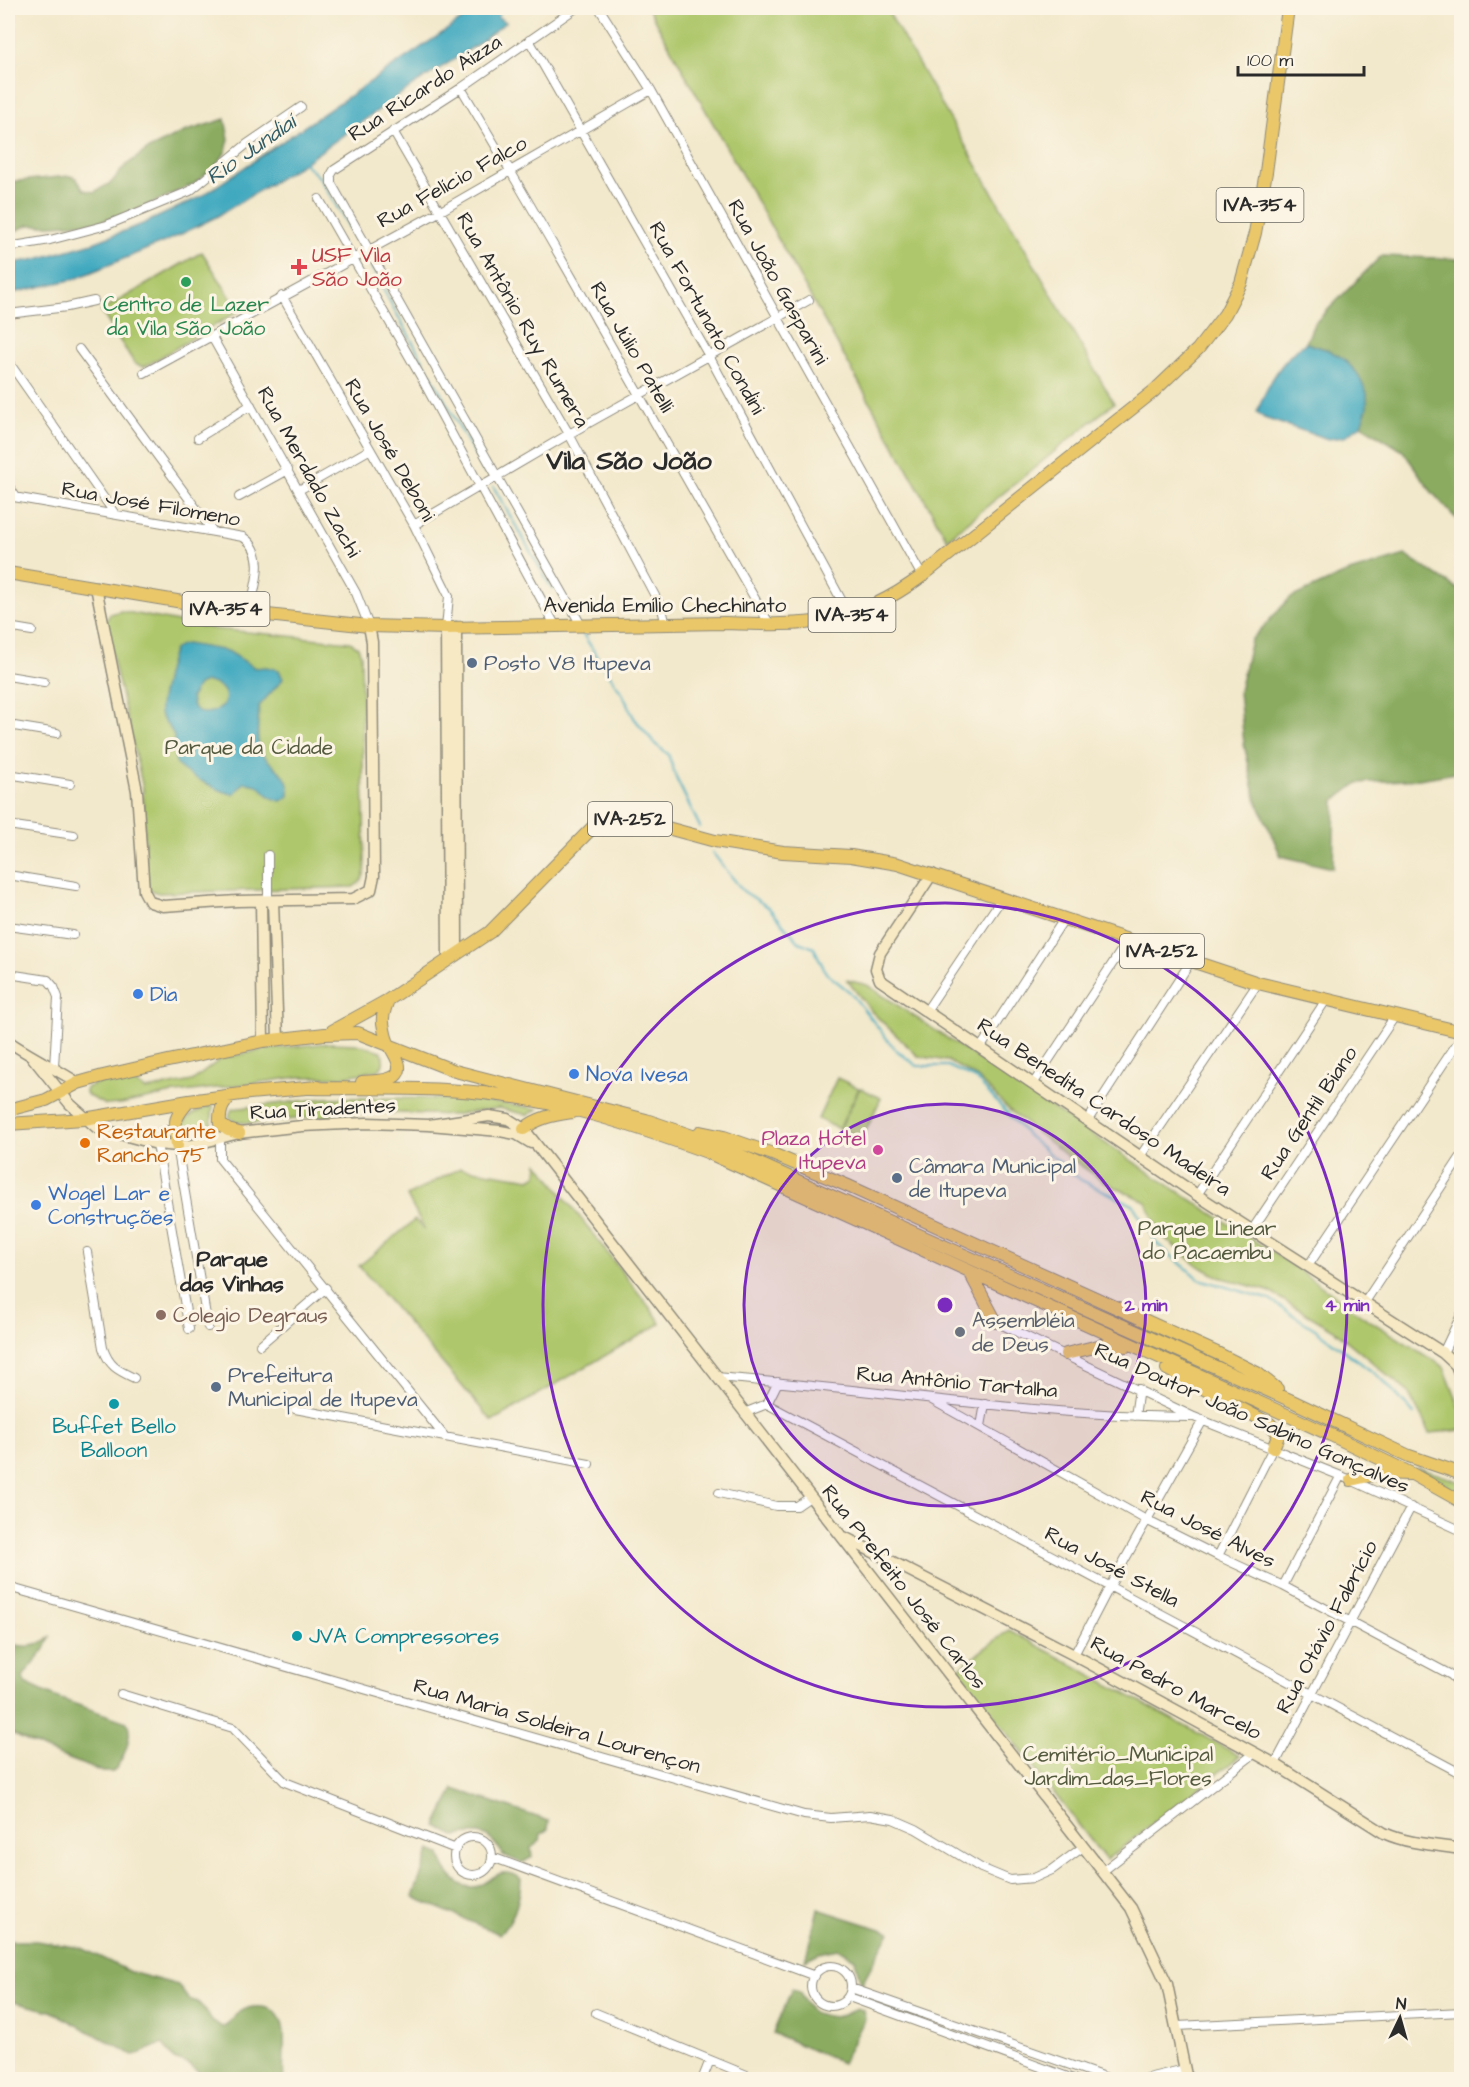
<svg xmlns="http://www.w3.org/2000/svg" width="1469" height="2087" font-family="'Architects Daughter',sans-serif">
	<rect width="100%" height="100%" fill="#fcf5e5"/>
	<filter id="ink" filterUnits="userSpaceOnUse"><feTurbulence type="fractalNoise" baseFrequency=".0167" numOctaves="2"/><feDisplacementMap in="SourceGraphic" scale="12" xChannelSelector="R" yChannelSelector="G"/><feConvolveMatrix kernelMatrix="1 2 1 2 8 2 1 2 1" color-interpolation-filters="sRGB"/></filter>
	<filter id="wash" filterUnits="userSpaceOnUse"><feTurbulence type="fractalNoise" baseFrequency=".008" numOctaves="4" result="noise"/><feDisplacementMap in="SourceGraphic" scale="24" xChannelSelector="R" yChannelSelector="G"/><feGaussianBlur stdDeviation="1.35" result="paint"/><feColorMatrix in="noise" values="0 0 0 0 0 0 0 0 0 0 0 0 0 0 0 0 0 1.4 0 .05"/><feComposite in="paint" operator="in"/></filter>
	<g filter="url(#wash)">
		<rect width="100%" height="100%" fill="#f2e8cb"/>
		<path fill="#afc76c" stroke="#6d794c" stroke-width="1.5" d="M648 8H886L1114 403 947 539Z
			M202 252 239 311 144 367 135 364 101 311Z
			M121 611 215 629 350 642 358 647 361 655 365 870C364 878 361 883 353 887L159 893 149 890 146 883 143 788 105 624 110 614Z
			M847 980 867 985 1170 1186 1295 1267 1364 1317 1444 1367 1461 1411V1430L1430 1433 1408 1392 1334 1330 1268 1291 1219 1277 1197 1265 1161 1235 1146 1202 1107 1183 1072 1160 1009 1110 978 1078 948 1061 918 1056 872 1012Z
			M330 1043 356 1044 381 1051C384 1058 385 1064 379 1070L341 1077H299L254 1083 169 1094 121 1104 106 1105 88 1096 85 1091 87 1087 124 1075 146 1090 192 1081 222 1058 263 1050Z
			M837 1078 859 1088 839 1129 818 1119Z
			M860 1088 881 1098 862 1139 840 1129Z
			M326 1098C397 1098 469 1096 538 1109L528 1115 499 1108 453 1115 377 1112 249 1123 235 1122 229 1116 232 1109Z
			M213 1105 211 1130 185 1129 182 1126C188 1114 201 1110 213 1105Z
			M538 1163 657 1317 660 1324 492 1421 359 1266 415 1220 425 1230 407 1196 460 1168 530 1179 537 1175Z
			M1416 1467 1461 1482V1495Z
			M1009 1630 1240 1756 1106 1860 958 1669Z"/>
		<path fill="#8bac60" stroke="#5b6c46" stroke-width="1.5" d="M225 119 229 139 226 151 218 164 194 184 135 211 100 222 52 225H28L13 232 8 233V182L70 176 76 178 84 190 94 192 111 183 125 166 147 150 184 132Z
			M1381 256 1461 259V524L1431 491 1403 451 1361 425 1367 408 1328 350 1306 343 1314 324Z
			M1405 555 1461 591V772L1419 779 1358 783 1335 800 1333 868 1281 856 1256 799 1244 744 1239 691 1251 640 1290 598 1346 573Z
			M50 1638 45 1649 25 1674 23 1678 25 1683 55 1697 127 1722C134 1737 123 1760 113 1772H103L48 1751 8 1732V1643C26 1648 34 1648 50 1638Z
			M454 1789 549 1821 548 1829 541 1834 540 1841 531 1848 532 1857 522 1863 503 1855C490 1832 479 1831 455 1836L436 1826Z
			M430 1850 440 1854C444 1871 459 1892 479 1886 486 1883 492 1877 499 1874 507 1871 515 1874 521 1879 520 1899 514 1921 499 1934L413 1897Z
			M818 1909 890 1932 861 1985 855 1959 839 1949 819 1953 805 1960Z
			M8 1941H36L82 1948 130 1972 178 1985 188 1999 198 2002 212 2020 222 2027 227 2026C237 2013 245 2005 262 2007 296 2011 280 2057 284 2079H208L188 2064 174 2059 163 2044C152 2046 144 2054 133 2055L51 2011 8 2001Z
			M792 1989 799 1992 812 2012C832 2018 838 2020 857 2008L863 2010 865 2019 842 2063 773 2033Z"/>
		<path fill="#3fa9bf" stroke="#356a75" stroke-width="1.5" fill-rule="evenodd" d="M479 8H483L506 22 475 46 412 86 304 163 216 217 169 240 75 279 8 294V264L37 259 93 243 145 223 202 196Z
			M1306 343 1328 350 1343 358 1357 373 1367 393V408L1361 425 1344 437 1328 439 1264 418 1257 412C1267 386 1282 357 1306 343Z
			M186 644 228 651 255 668 266 667 279 670 283 679 259 706C259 719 255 736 260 749 269 769 291 770 289 796L281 801C261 797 268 783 244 783L234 794C223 793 182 773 177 764 173 757 175 745 174 737 173 728 162 722 160 713 158 707 170 656 174 650 177 646 180 645 186 644ZM205 682C234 684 232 714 201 713L193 707 191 697 198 685Z"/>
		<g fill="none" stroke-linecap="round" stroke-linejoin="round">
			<path stroke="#3fa9bf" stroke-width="2" d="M304 163 319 177 357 240
				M371 267 485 473
				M493 486 552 589
				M583 634 600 661 622 693 634 718 656 745 668 754 676 778 700 827
				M712 852 743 891 768 907 799 942 814 948 826 973 850 992 895 1049 917 1066H948L976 1079 1029 1137 1081 1180 1133 1205 1156 1243 1199 1279 1268 1299 1315 1329 1382 1379 1414 1414"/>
			<path stroke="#3fa9bf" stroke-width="15" d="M475 24 496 8"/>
		</g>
	</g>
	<g filter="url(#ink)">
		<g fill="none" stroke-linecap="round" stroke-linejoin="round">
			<g stroke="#8e8a7b" stroke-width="10">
				<path id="street" d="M576 8 461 88 334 170 331 175V183L581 625
					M599 8 651 90 922 576
					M529 40 709 356 850 616
					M461 88C566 262 664 441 766 618L771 625
					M393 131 569 434 662 609 666 625
					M319 199 421 377 555 625
					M8 247 50 240 107 225 190 191 247 144 301 107
					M282 296 414 525 449 596 446 628
					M8 314 67 307 94 301
					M212 337 356 593 369 626
					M79 349 212 530
					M8 361 115 514
					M144 373 439 212 651 90
					M198 438 251 405
					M8 485 16 497
					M299 490 369 450
					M8 496 243 537C269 554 254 588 249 613
					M239 497 288 470
					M414 525 569 434 809 300
					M8 627 32 631
					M8 676 44 682
					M8 725 57 733
					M8 774 70 784
					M8 825 74 835
					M268 855V901
					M8 875 76 886
					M8 926 73 935
					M8 974 48 980 54 987 58 997 54 1067
					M926 1011 1002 898
					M981 1047 1064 919
					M1033 1084 1128 940
					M1088 1120 1191 961
					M220 1137V1159L445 1437
					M157 1144 189 1329
					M177 1146 208 1327
					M1141 1155 1258 983
					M1197 1195 1326 1000
					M1252 1230 1395 1016
					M87 1252 103 1348C109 1366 117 1370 134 1378
					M1308 1266 1462 1036
					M1365 1302 1462 1155
					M996 1322 1194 1417 1351 1480 1462 1531
					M260 1345 326 1288
					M1443 1353 1462 1313
					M716 1377C874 1389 1032 1416 1191 1417
					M930 1399 1148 1521 1218 1556 1283 1586 1451 1675 1457 1681 1462 1696
					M767 1404 778 1382
					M295 1409 589 1464
					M744 1413 767 1404 1462 1774
					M1135 1416 1139 1389
					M981 1426 985 1404
					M719 1493 776 1506H797L810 1497
					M1218 1556 1273 1448
					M1283 1586 1340 1477
					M8 1587 804 1815 831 1818 870 1815 893 1819 916 1829 981 1868 1010 1880 1034 1878 1052 1870 1083 1847
					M1074 1655 1110 1586 1203 1420
					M121 1694 233 1728 285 1782 456 1849
					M1275 1764 1411 1507
					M454 1856a19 19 0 1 1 38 0a19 19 0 1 1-38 0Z
					M492 1857 815 1976
					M1103 1871 1255 1753
					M811 1986a20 20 0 1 1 40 0a20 20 0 1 1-40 0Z
					M851 1988 1113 2080
					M849 1997 1076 2080
					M596 2013 759 2080
					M1177 2026 1462 2012
					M702 2080 710 2060
					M1139 2080 1185 2069"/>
			</g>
			<g stroke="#8e8a7b" stroke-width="13">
				<path id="secondary" d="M96 587 137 791 144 891 150 902 163 906 237 901 353 899 371 890 374 876 372 642 369 626
					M456 627 457 953
					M446 628 448 959
					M932 874 880 953 876 969 880 980 1197 1195 1443 1353 1456 1365 1462 1380
					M261 901 263 1041
					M273 901 278 1039
					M8 1041C31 1057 55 1068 78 1083
					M33 1058 70 1104 97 1128 157 1144 177 1146 193 1145 239 1133 302 1126 367 1123 429 1125 500 1131 516 1134 531 1143
					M429 1125 489 1116 508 1119 524 1129 1131 1908 1167 1984 1187 2080
					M157 1144 161 1133 170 1131 216 1136
					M844 1537 1074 1655 1275 1764 1384 1833C1408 1844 1436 1845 1462 1849"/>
			</g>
			<g stroke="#8e8a7b" stroke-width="14">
				<path id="primary" d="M8 573 249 613 369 626 446 628 725 623C808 626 853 627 922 576L1154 391 1198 349 1225 314 1241 283 1255 233 1266 172 1288 8
					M332 1031 388 1000 490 932 595 825 609 819 638 820 715 841 783 852 851 856 898 864 1258 983 1462 1032
					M362 1082C371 1081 387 1082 395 1076 405 1068 394 1054 390 1046 386 1041 384 1030 383 1023 382 1015 385 1008 388 1000
					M310 1088C367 1089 425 1087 483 1093 559 1100 635 1126 707 1152L1331 1435 1412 1474 1462 1502
					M231 1095C222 1105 219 1111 220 1124L228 1130 239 1133
					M8 1110 46 1100 78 1083 103 1076 168 1061 263 1041 325 1034 358 1033 455 1071 646 1120 710 1142 1292 1401 1409 1456 1462 1474
					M8 1124 84 1119 189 1101 249 1093 318 1087
					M524 1129C538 1117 554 1115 573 1112
					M700 1132 724 1137 770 1153 846 1185 1219 1354 1257 1373 1277 1389
					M177 1146C175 1122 172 1120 189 1101
					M969 1271 996 1322
					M1066 1354 1102 1345 1126 1346
					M1167 1369 1270 1424 1279 1434 1273 1448
					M1351 1480 1381 1473 1409 1474"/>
			</g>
			<use href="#street" stroke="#fff" stroke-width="8"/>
			<use href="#secondary" stroke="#f7e9c3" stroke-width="10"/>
			<use href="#primary" stroke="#eac769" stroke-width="12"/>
		</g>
	</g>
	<circle cx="945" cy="1305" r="201" fill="#7b2cbf" fill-opacity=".12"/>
	<g fill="none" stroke="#7b2cbf" stroke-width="3">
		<circle cx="945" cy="1305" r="201"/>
		<circle cx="945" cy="1305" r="402"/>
	</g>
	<path fill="#e0444e" stroke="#fcf5e5" stroke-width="2" d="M296 258h6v6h6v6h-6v6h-6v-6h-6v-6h6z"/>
	<circle fill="#2e9e5b" stroke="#fcf5e5" stroke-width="2" cx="186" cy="282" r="6"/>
	<g fill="#5c6f8a" stroke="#fcf5e5" stroke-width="2">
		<circle cx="472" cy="663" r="6"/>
		<circle cx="897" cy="1178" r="6"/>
		<circle cx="216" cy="1387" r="6"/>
	</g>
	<g fill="#3f7fe0" stroke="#fcf5e5" stroke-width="2">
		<circle cx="138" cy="994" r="6"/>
		<circle cx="574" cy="1074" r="6"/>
		<circle cx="36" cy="1205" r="6"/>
	</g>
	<circle fill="#e8710a" stroke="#fcf5e5" stroke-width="2" cx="85" cy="1143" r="6"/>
	<circle fill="#d1479c" stroke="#fcf5e5" stroke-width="2" cx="878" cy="1150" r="6"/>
	<circle fill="#8d6e63" stroke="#fcf5e5" stroke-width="2" cx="161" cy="1315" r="6"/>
	<circle fill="#6b7280" stroke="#fcf5e5" stroke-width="2" cx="960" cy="1332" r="6"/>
	<g fill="#0f9aa8" stroke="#fcf5e5" stroke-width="2">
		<circle cx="114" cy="1404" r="6"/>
		<circle cx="297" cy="1636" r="6"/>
	</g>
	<g text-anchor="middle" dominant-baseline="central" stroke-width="6" stroke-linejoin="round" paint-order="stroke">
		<g fill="#fcf5e5" stroke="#6a6863" stroke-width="1.5">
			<rect x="1216.5" y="188" width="87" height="34" rx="4.5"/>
			<rect x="182.5" y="592" width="87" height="34" rx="4.5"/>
			<rect x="808.5" y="598" width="87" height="34" rx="4.5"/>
			<rect x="588" y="802" width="84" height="34" rx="4.5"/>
			<rect x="1120" y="934" width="84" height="34" rx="4.5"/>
		</g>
		<g font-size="20" font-weight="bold" fill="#2b2b2b">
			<text x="1260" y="205">IVA-354</text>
			<text x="226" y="609">IVA-354</text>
			<text x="852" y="615">IVA-354</text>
			<text x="630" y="819">IVA-252</text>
			<text x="1162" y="951">IVA-252</text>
		</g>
		<g font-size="21" fill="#2b2b2b" stroke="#fcf5e5">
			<text transform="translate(425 88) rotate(-33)">Rua Ricardo Aizza</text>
			<text transform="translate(452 182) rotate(-29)">Rua Felício Falco</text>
			<text transform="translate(778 282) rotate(61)">Rua João Gasparini</text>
			<text transform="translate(707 318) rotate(61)">Rua Fortunato Condini</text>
			<text transform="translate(523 320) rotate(60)">Rua Antônio Ruy Rumera</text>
			<text transform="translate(632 347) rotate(60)">Rua Júlio Patelli</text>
			<text transform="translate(390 450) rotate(60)">Rua José Deboni</text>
			<text transform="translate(309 472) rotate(61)">Rua Merdado Zachi</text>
			<text transform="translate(151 504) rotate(10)">Rua José Filomeno</text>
			<text x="665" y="605">Avenida Emílio Chechinato</text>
			<text transform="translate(1104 1107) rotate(34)">Rua Benedita Cardoso Madeira</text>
			<text transform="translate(323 1109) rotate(-3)">Rua Tiradentes</text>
			<text transform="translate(1309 1113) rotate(-56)">Rua Gentil Biano</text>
			<text transform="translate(957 1382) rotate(5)">Rua Antônio Tartalha</text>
			<text transform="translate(1252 1418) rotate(24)">Rua Doutor João Sabino Gonçalves</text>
			<text transform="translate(1208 1529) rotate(27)">Rua José Alves</text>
			<text transform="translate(1112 1567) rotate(28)">Rua José Stella</text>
			<text transform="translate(904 1587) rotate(52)">Rua Prefeito José Carlos</text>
			<text transform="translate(1327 1627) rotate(-62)">Rua Otávio Fabrício</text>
			<text transform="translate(1176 1688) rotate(29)">Rua Pedro Marcelo</text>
			<text transform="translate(557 1726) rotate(16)">Rua Maria Soldeira Lourençon</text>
		</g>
		<g font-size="21" fill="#be3a42" stroke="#fcf5e5" text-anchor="start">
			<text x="312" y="255">USF Vila<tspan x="312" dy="24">São João</tspan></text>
		</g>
		<g font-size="21" fill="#27864d" stroke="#fcf5e5">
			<text x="186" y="304">Centro de Lazer<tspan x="186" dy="24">da Vila São João</tspan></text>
		</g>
		<g font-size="21" fill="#4e5e75" stroke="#fcf5e5" text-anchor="start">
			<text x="484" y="663">Posto V8 Itupeva</text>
			<text x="909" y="1166">Câmara Municipal<tspan x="909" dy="24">de Itupeva</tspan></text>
			<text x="228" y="1375">Prefeitura<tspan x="228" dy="24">Municipal de Itupeva</tspan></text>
		</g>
		<g font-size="21" fill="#535a3e" stroke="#fcf5e5">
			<text x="249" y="747">Parque da Cidade</text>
			<text x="1207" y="1228">Parque Linear<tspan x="1207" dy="24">do Pacaembu</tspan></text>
			<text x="1118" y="1754">Cemitério_Municipal<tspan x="1118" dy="24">Jardim_das_Flores</tspan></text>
		</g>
		<g font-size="21" fill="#366cbe" stroke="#fcf5e5" text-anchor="start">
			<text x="150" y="994">Dia</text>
			<text x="586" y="1074">Nova Ivesa</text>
			<text x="48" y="1193">Wogel Lar e<tspan x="48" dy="24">Construções</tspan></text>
		</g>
		<g font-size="21" fill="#c56008" stroke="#fcf5e5" text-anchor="start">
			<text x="97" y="1131">Restaurante<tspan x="97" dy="24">Rancho 75</tspan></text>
		</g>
		<g font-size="21" fill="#b23c85" stroke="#fcf5e5" text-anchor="end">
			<text x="866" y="1138">Plaza Hotel<tspan x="866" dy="24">Itupeva</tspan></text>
		</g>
		<g font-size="21" fill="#785e54" stroke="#fcf5e5" text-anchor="start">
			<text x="173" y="1315">Colegio Degraus</text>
		</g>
		<g font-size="21" fill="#5b616d" stroke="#fcf5e5" text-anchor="start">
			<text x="972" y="1320">Assembléia<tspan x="972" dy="24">de Deus</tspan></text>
		</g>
		<g font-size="21" fill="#0d838f" stroke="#fcf5e5">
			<text x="114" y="1426">Buffet Bello<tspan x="114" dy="24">Balloon</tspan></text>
			<text x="309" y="1636" text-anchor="start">JVA Compressores</text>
		</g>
		<g font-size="22" font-style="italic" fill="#335d66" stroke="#fcf5e5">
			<text transform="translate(251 150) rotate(-35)">Rio Jundiaí</text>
		</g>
		<g font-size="22" font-weight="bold" fill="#2b2b2b" stroke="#fcf5e5">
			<text x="232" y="1259">Parque<tspan x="232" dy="25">das Vinhas</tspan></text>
		</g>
		<g font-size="27" font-weight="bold" fill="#2b2b2b" stroke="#fcf5e5">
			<text x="629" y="461">Vila São João</text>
		</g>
	</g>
	<circle cx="945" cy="1305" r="9" fill="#7b2cbf" stroke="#fcf5e5" stroke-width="3"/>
	<g font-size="18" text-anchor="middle" font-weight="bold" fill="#7b2cbf" stroke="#fcf5e5" stroke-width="6" stroke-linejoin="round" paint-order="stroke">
		<text x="1146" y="1311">2 min</text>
		<text x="1347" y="1311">4 min</text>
	</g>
	<rect width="1469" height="2087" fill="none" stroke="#fcf5e5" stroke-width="30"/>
	<g transform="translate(1400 2018) rotate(5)" stroke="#fcf5e5" stroke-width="4.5" paint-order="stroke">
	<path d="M0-4.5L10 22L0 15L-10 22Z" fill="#2b2b2b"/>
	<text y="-9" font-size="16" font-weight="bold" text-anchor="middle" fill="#2b2b2b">N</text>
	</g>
	<path d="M1238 66v9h126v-9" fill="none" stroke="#2b2b2b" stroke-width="3"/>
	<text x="1247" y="66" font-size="18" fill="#2b2b2b" stroke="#fcf5e5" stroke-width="4.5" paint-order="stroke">100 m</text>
</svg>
